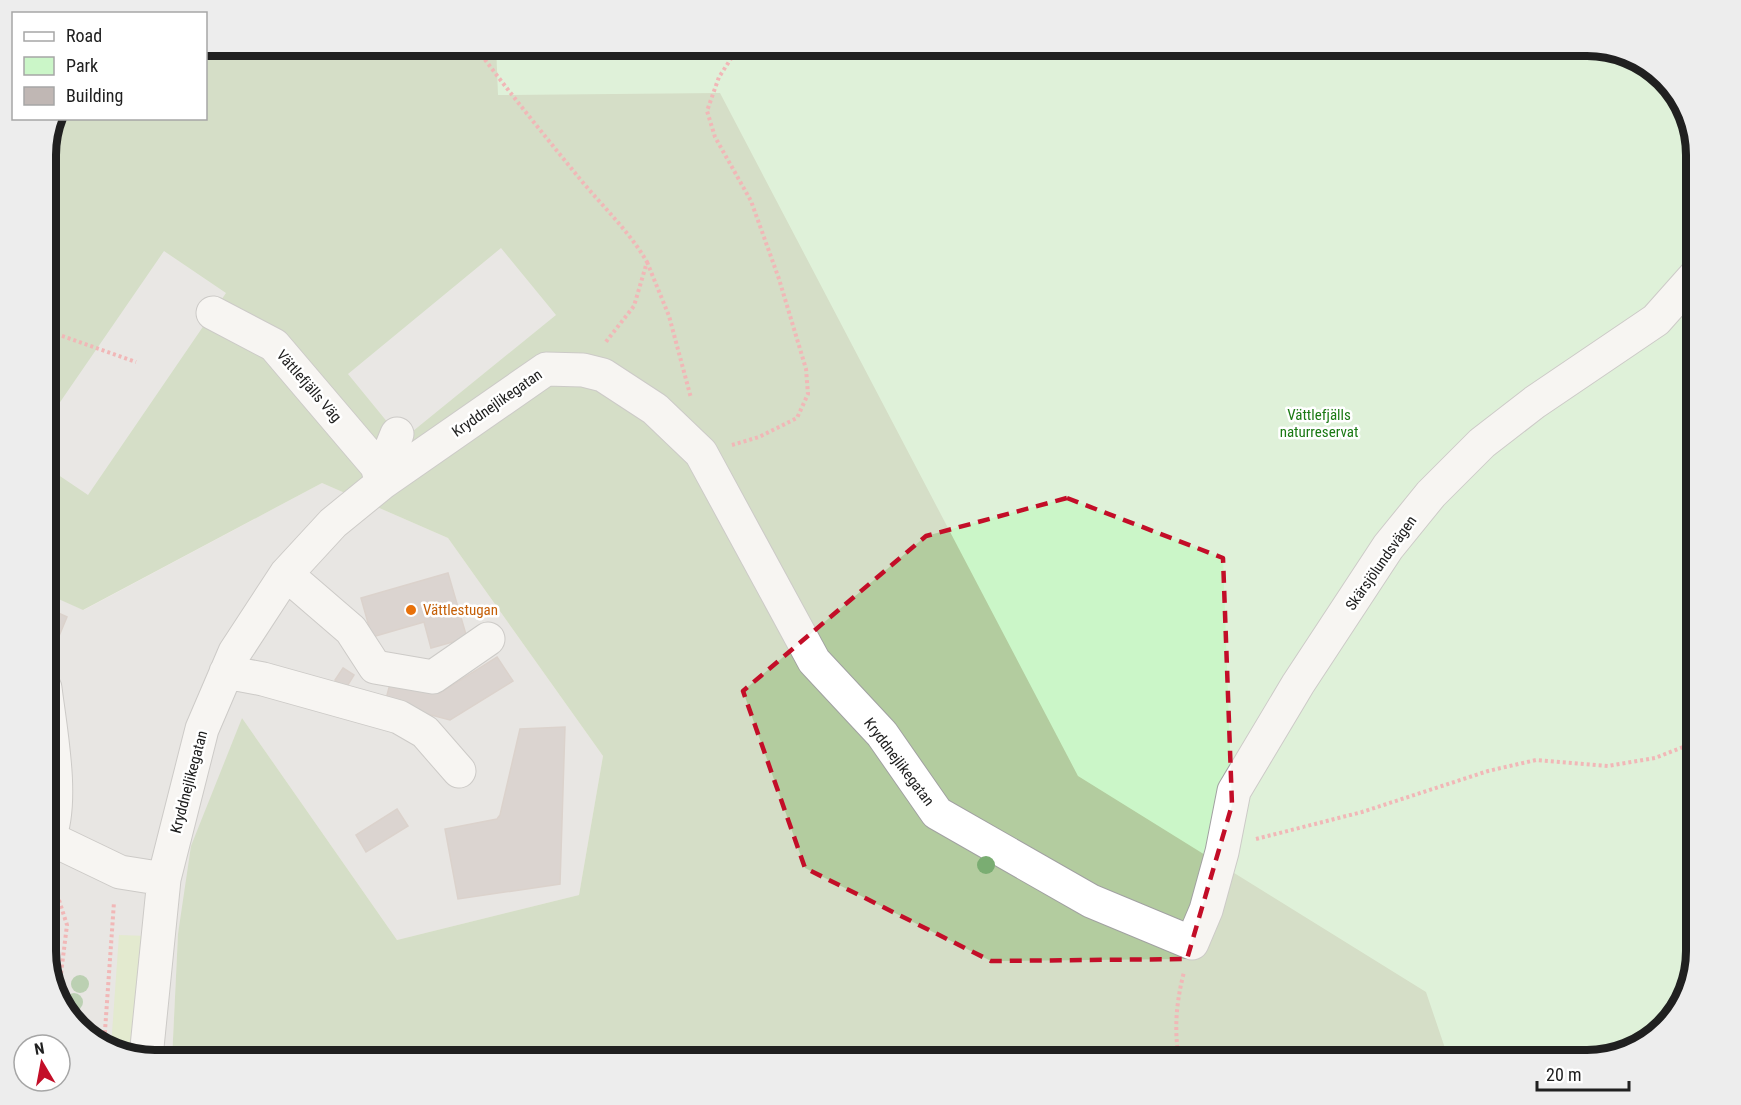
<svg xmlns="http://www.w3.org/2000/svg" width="1741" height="1105" font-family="'Roboto Condensed',sans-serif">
	<rect width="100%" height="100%" fill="#f0ece7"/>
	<path fill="#dedddd" d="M322 483 448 538 603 756 579 895 397 940 242 718 178 934 172 1060H155L94 1042 60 1005 45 957V593L84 610Z"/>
	<path fill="#d3e6b1" d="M119 935 147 936 134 1054 111 1047Z"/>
	<path fill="#b3cc9f" d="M206 45H1586L1647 63 1681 100 1696 155V950L1678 1011 1641 1045 1586 1060H172L178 934 191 846 242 718 397 940 579 895 603 756 448 538 322 483 83 610 45 593V148L59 119 206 118Z"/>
	<path fill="#cbf6c8" d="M496 45H1586L1647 63 1681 100 1696 155V950L1678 1011 1641 1045 1586 1060H1449L1426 992 1078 776 720 93 498 95Z"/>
	<path fill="#e0e0e0" d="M501 248 556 315 402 440 348 374Z
		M164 251 226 293 88 495 45 466V424Z"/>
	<path fill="#c0b7b4" stroke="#c1b1aa" stroke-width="1.5" d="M448 573 467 638 431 648 424 622 372 637 361 598Z
		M45 607 67 617 59 636 45 631Z
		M497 657 513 681 450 720 385 703 391 680 440 693Z
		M343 668 354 675 346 688 335 680Z
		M565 727 560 884 458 899 445 829 497 819 500 815 520 729Z
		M397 809 408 826 366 852 356 835Z"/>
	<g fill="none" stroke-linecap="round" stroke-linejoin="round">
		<g stroke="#a1a1a1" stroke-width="35">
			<path id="minor" d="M213 313 274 345 377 466 382 483
				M377 466 388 456 397 434
				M286 574 351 630 375 667 433 677 488 639
				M226 672 263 679 399 717 425 732 459 771
				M45 688C50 729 64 800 49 838
				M45 836 120 872 164 879
				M146 1057 164 879 202 729 235 652 286 574 333 523 382 483 546 369 583 370 603 375 655 409 701 453 814 661 882 734 937 813 1091 901 1192 943 1206 910 1222 852 1234 791 1298 684 1388 547 1431 494 1482 443 1535 402 1656 320 1696 275"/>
		</g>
		<path stroke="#f1777d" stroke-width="4" stroke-dasharray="3 3" stroke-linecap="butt" d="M474 45C508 91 544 135 580 179 603 207 629 231 647 262L634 306 605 343
			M647 262 669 316 691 398
			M45 330 136 362
			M732 445 759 437 797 418 808 394 806 369 779 279 751 201 715 137 707 111 719 77 740 45
			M1256 839 1362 812 1488 771 1536 760 1608 766 1655 758 1696 742
			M45 890 58 897 67 925 58 998
			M104 1045 114 902
			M1179 1060C1174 1029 1176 1003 1184 972"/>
		<use href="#minor" stroke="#fff" stroke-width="33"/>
	</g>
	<g fill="#7aad72">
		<circle cx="986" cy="865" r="9"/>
		<circle cx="80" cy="984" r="9"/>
		<circle cx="74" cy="1002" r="9"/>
	</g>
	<path d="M0 0H1741V1105H0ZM1067 498 1223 558 1232 805 1187 959 991 961 805 868 743 691 926 536Z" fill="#f0ece7" fill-opacity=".55" fill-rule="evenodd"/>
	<path fill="none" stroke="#c30e28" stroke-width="4.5" stroke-dasharray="12 8" stroke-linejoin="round" d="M1067 498 1223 558 1232 805 1187 959 991 961 805 868 743 691 926 536Z"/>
	<circle fill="#e8710a" stroke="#fff" stroke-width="2" cx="411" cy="610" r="6"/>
	<g text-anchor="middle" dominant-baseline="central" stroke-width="5" stroke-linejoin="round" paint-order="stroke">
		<g font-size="15" fill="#202020" stroke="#fff">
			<text transform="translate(309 386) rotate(49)">Vättlefjälls Väg</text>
			<text transform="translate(497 403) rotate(-35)">Kryddnejlikegatan</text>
			<text transform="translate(1381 563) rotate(-55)">Skärsjölundsvägen</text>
			<text transform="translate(899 762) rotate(53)">Kryddnejlikegatan</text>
			<text transform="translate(189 782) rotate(-75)">Kryddnejlikegatan</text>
		</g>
		<g font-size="15" fill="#1a7913" stroke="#fff">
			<text x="1319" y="415">Vättlefjälls<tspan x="1319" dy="17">naturreservat</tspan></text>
		</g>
		<g font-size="15" fill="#c56008" stroke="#fff" text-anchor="start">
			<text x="423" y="610">Vättlestugan</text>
		</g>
	</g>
	<path d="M0 0H1741V1105H0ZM155 56H1587A99 99 0 0 1 1686 155V951A99 99 0 0 1 1587 1050H155A99 99 0 0 1 56 951V155A99 99 0 0 1 155 56Z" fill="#ededed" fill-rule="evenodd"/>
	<path fill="none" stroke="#202020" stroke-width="8" d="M155 56H1587A99 99 0 0 1 1686 155V951A99 99 0 0 1 1587 1050H155A99 99 0 0 1 56 951V155A99 99 0 0 1 155 56Z"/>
	<rect x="12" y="12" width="195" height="108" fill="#ffffff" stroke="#a6a6a6" stroke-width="1.5"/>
	<rect x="24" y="32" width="30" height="9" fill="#ffffff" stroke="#a6a6a6" stroke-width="1.5"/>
	<text x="66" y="42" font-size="18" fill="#202020">Road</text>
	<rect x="24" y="57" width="30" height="18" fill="#cbf6c8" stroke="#a6a6a6" stroke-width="1.5"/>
	<text x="66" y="72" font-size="18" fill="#202020">Park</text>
	<rect x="24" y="87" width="30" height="18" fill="#c0b7b4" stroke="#a6a6a6" stroke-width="1.5"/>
	<text x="66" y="102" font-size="18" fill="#202020">Building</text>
	<g transform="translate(42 1063) rotate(350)"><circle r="28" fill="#ffffff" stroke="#a6a6a6" stroke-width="1.5"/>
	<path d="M0-4.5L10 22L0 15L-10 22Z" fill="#c30e28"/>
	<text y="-9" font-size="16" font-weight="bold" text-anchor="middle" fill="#202020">N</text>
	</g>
	<path d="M1537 1081v9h92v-9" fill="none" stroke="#202020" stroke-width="3"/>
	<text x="1546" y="1081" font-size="18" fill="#202020" stroke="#ffffff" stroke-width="4.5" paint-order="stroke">20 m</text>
</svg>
